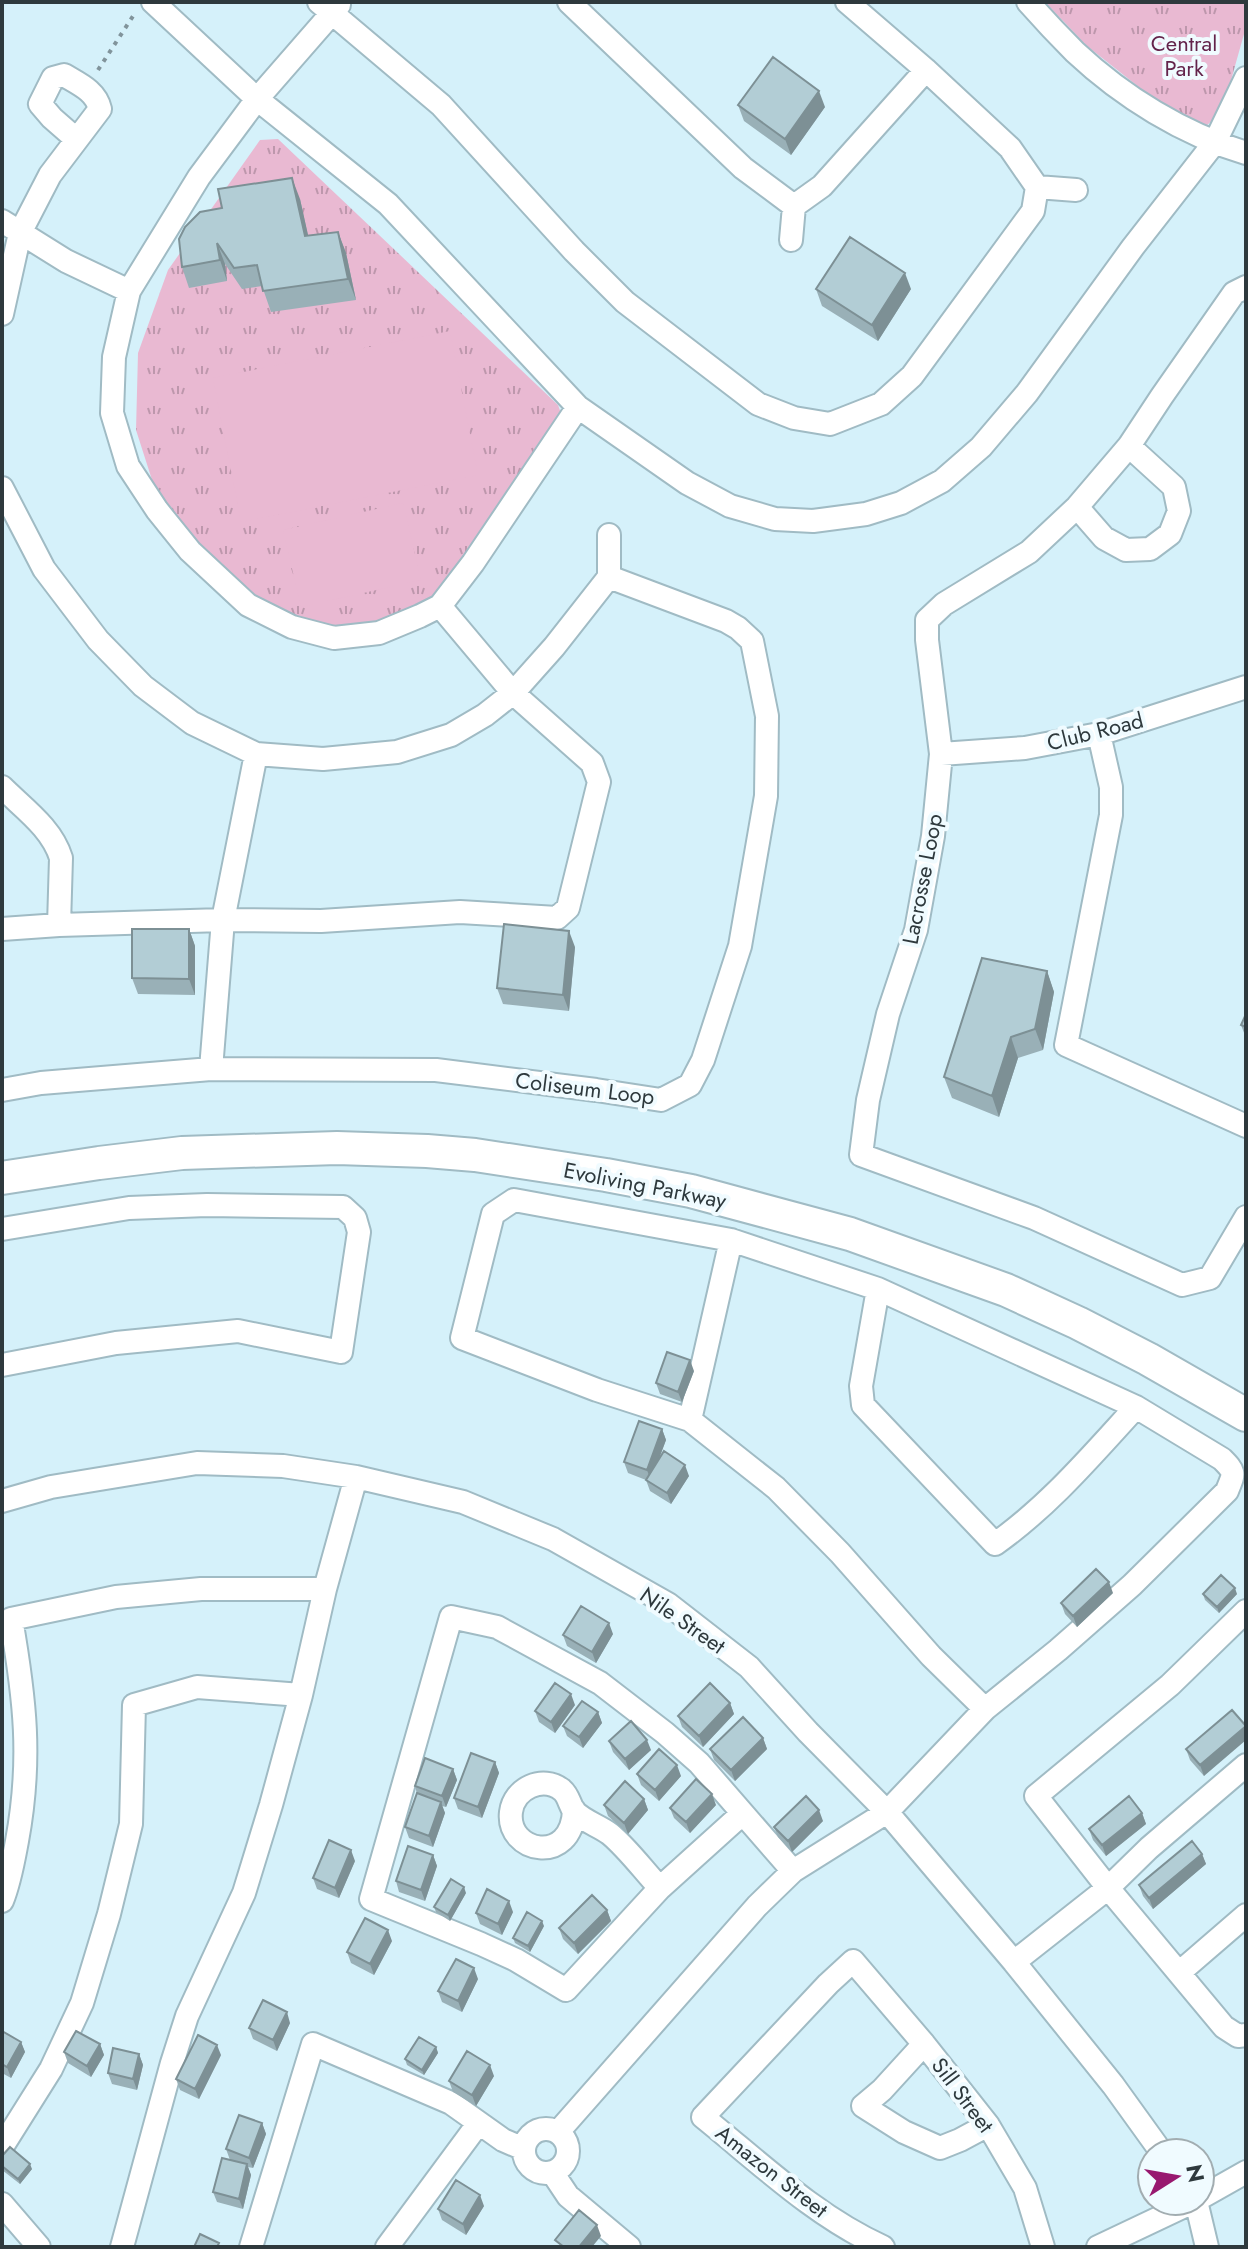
<svg xmlns="http://www.w3.org/2000/svg" width="1248" height="2249" font-family="Jost,sans-serif">
	<defs>
		<pattern id="grass-tufts" width="24" height="20" patternUnits="userSpaceOnUse" patternTransform="scale(2)"><rect width="24" height="20" fill="#e9b9d2"/><path d="M3 7l-1-3M5 7V3M7 7l1-3M15 17l-1-3M17 17v-4M19 17l1-3" fill="none" stroke="#bd97ac"/></pattern>
	</defs>
	<rect width="100%" height="100%" fill="#d5f1fa"/>
	<path fill="url(#grass-tufts)" d="M1045 2H1246V27L1222 112 1206 126 1159 103 1087 46Z
		M278 139 558 405 562 416 437 601 376 626 333 630 295 618 248 597 203 555 153 483 136 430 138 353 168 270 260 140Z"/>
	<path fill="#e9b9d2" d="M450 331 478 475 241 522 213 378Z
		M403 503 421 580 301 607 283 530Z"/>
	<g fill="none" stroke-linecap="round" stroke-linejoin="round">
		<g stroke="#a0bbc4" stroke-width="26">
			<path id="street" d="M153 2 257 99 388 204 578 407 687 483 730 506 775 519 813 521 866 514 901 503 942 481 981 447 1027 393 1133 247 1215 142 1246 78
				M319 2 441 105 574 251 625 302 758 404 794 418 830 424 881 404 912 376 1033 211 1037 187 1010 148 926 70 847 2
				M569 2 743 168 794 206 822 186 926 70
				M1028 2C1043 19 1059 36 1075 52 1123 97 1183 134 1246 153
				M339 5 257 99 199 177 129 291 114 357 112 413 128 466 157 510 190 551 248 605 292 627 334 638 379 633 420 616 440 606 473 563 578 407
				M1037 187 1076 190
				M2 221 66 261 129 291
				M791 240 794 206
				M1246 287 1234 293 1162 396 1129 446 1077 507 1029 552 944 604 927 620V640L941 754 933 836 916 930 888 1014 868 1100 861 1155 1034 1218 1182 1285 1210 1278 1246 1217
				M2 314 20 233 50 175 100 109C96 91 79 84 64 75L53 78 40 104 52 118 76 139
				M2 488 44 569 98 640 143 686 192 723 256 754 323 759 397 752 451 735 485 715 513 693 554 647 609 577V535
				M1077 507 1104 538 1126 550 1150 549 1170 534 1179 511 1174 487 1129 446
				M1099 734 1111 787V815L1066 1045 1246 1126
				M941 754 1025 748 1099 734 1246 687
				M2 787C23 808 52 828 61 858L59 925
				M2 929 59 925 223 920 321 921 460 912 557 918 568 908 599 782 592 763 513 693 440 606
				M211 1069 223 920 256 754
				M2 1090 41 1083 211 1069 436 1070 596 1090 661 1100 690 1085 703 1060 740 946 766 796 767 716 752 641 738 628 726 621 609 577
				M2 1229 129 1208 207 1205 343 1207 355 1218 359 1232 341 1352 238 1331 116 1343 2 1365
				M878 1289 861 1386 863 1405 995 1544C1049 1506 1092 1455 1136 1407
				M690 1420 731 1240
				M2 1501 51 1487 197 1463 283 1466 356 1477 463 1502 553 1539 668 1604 749 1667 808 1732 887 1812 1014 1962 1113 2085 1162 2153
				M1246 1611 1170 1685 1036 1796 1108 1888 1224 2027 1238 2036 1246 2035
				M574 1810C572 1866 506 1853 511 1812 514 1788 543 1775 562 1790 569 1796 569 1804 574 1811 583 1821 600 1826 610 1834 628 1849 644 1871 660 1888
				M742 1814 660 1888 566 1990 516 1960 481 1944 371 1899 451 1617 497 1627 600 1683 665 1733 699 1763 793 1871
				M2 1901C10 1881 13 1862 17 1841 32 1760 25 1699 11 1619L116 1597 201 1589H325
				M1014 1962 1108 1888 1149 1848 1246 1765
				M1180 1972 1246 1915
				M924 2044 882 2090 863 2106 904 2132 940 2148 960 2140 988 2125
				M524 2151a22 22 0 1 1 44 0a22 22 0 1 1-44 0Z
				M558 2132 757 1906 793 1871 887 1812 985 1709 1058 1650 1132 1585 1227 1491C1234 1473 1236 1473 1222 1459L1136 1407 878 1289 731 1240 514 1200 493 1214 462 1338 597 1390 690 1420 776 1488 840 1553 931 1656 985 1709
				M2 2147 51 2069 82 2003 109 1914 131 1824 134 1705 197 1687 301 1695
				M552 2172 568 2196 629 2247
				M1200 2198 1246 2172
				M1196 2201 1207 2247
				M2 2204 39 2247
				M122 2247 172 2063 187 2016 244 1893 271 1805 301 1695 325 1589 356 1477
				M251 2247 313 2044 451 2103 503 2140 524 2149
				M387 2247 478 2124
				M883 2247C816 2217 760 2163 703 2117L828 1984 853 1961 924 2044 988 2125 1025 2188 1043 2247
				M1098 2247 1195 2201"/>
		</g>
		<g stroke="#a0bbc4" stroke-width="36">
			<path id="secondary" d="M2 1178 99 1163 182 1153 337 1148 427 1151 475 1155 606 1175 691 1191 850 1234 1006 1290 1078 1323 1148 1359 1246 1415"/>
		</g>
		<path stroke="#81949b" stroke-width="4" stroke-dasharray="4 6" stroke-linecap="butt" d="M98 70 135 13"/>
		<use href="#street" stroke="#fff" stroke-width="22"/>
		<use href="#secondary" stroke="#fff" stroke-width="32"/>
	</g>
	<path fill="#99b0b7" d="M738 105 825 107 791 155 744 121Z
		M300 199 308 236 338 232 346 253 356 300 271 312 262 286 242 289 225 264 227 281 189 288 182 267 179 239Z
		M816 289H911L878 341 822 306Z
		M189 929 195 946V995L138 994 132 978Z
		M575 947 569 1011 503 1004 497 988Z
		M1047 971 1054 992 1043 1050 1018 1058 999 1117 952 1098 944 1077Z
		M1246 1014V1038L1241 1025Z
		M694 1371 682 1402 660 1394 656 1383Z
		M662 1429 666 1440 658 1460 689 1476 671 1504 650 1491 646 1480 628 1473 624 1462Z
		M1113 1593 1077 1627 1065 1614 1061 1603Z
		M1203 1594H1237L1219 1613 1205 1600Z
		M613 1634 596 1663 567 1646 563 1635Z
		M730 1703 734 1714 703 1747 682 1727 678 1716Z
		M575 1705 555 1733 539 1722 535 1711Z
		M1232 1710 1204 1776 1190 1760 1186 1749Z
		M598 1712 602 1723 583 1748 567 1736 563 1726Z
		M763 1738 767 1749 735 1781 714 1760 710 1749Z
		M609 1741 651 1750 629 1770 613 1752Z
		M495 1762 499 1773 482 1818 458 1809 454 1798Z
		M453 1769 457 1780 446 1807 442 1806 445 1813 433 1847 409 1838 405 1827 417 1794 415 1786Z
		M637 1774 681 1776 659 1801 641 1785Z
		M644 1799 648 1810 628 1834 608 1816 604 1805Z
		M716 1805 690 1833 674 1818 670 1808Z
		M1142 1813 1146 1824 1106 1856 1093 1840 1089 1829Z
		M823 1821 792 1852 778 1837 774 1827Z
		M1202 1854 1206 1864 1153 1909 1143 1896 1139 1885Z
		M433 1855 437 1866 425 1901 399 1892 396 1881Z
		M355 1861 339 1898 317 1889 313 1878Z
		M466 1893 450 1921 436 1912 434 1907Z
		M607 1910 611 1921 578 1954 563 1939 559 1928Z
		M513 1912 502 1935 480 1924 476 1913Z
		M544 1926 530 1952 515 1943 513 1938Z
		M392 1941 374 1975 351 1963 347 1952Z
		M478 1979 462 2012 442 2002 438 1991Z
		M290 2023 277 2051 253 2039 249 2028Z
		M2 2031 21 2042 25 2052 11 2078 2 2073Z
		M100 2044 104 2055 91 2077 68 2063 64 2052Z
		M436 2047 438 2053 424 2075 407 2065 405 2059Z
		M139 2054 143 2065 137 2090 112 2084 108 2073Z
		M221 2055 199 2099 180 2090 176 2079Z
		M494 2076 476 2106 453 2092 449 2081Z
		M262 2123 266 2134 253 2168 248 2167 251 2175 243 2209 217 2202 213 2192 230 2160 226 2149Z
		M2 2156 32 2169 20 2184 2 2170Z
		M484 2206 466 2235 442 2220 438 2209Z"/>
	<path fill="#7d9095" d="M819 91 825 107 791 155 785 139Z
		M292 178 300 199 313 257 305 236Z
		M338 232 346 253 356 300 348 279Z
		M217 243 225 264 227 281 220 260Z
		M905 273 911 289 878 341 872 325Z
		M189 929 195 946V995L189 979Z
		M569 931 575 947 569 1011 563 995Z
		M1047 971 1054 992 1043 1050 1035 1029Z
		M1011 1037 1018 1058 999 1117 992 1096Z
		M690 1360 694 1371 682 1402 678 1392Z
		M662 1429 666 1440 651 1481 647 1470Z
		M685 1465 689 1476 671 1504 667 1493Z
		M1109 1582 1113 1593 1077 1627 1073 1616Z
		M1235 1588 1237 1594 1219 1613 1217 1607Z
		M609 1623 613 1634 596 1663 592 1652Z
		M571 1694 575 1705 555 1733 551 1722Z
		M730 1703 734 1714 703 1747 699 1736Z
		M598 1712 602 1723 583 1748 579 1737Z
		M1246 1726V1740L1204 1776 1200 1765Z
		M763 1738 767 1749 735 1781 731 1770Z
		M647 1740 651 1750 629 1770 625 1759Z
		M495 1762 499 1773 482 1818 478 1807Z
		M677 1765 681 1776 659 1801 655 1790Z
		M453 1769 457 1780 446 1807 442 1796Z
		M712 1794 716 1805 690 1833 686 1822Z
		M644 1799 648 1810 628 1834 624 1823Z
		M441 1802 445 1813 433 1847 429 1836Z
		M819 1810 823 1821 792 1852 788 1841Z
		M1142 1813 1146 1824 1106 1856 1102 1845Z
		M351 1850 355 1861 339 1898 335 1888Z
		M1202 1854 1206 1864 1153 1909 1149 1898Z
		M433 1855 437 1866 425 1901 421 1890Z
		M464 1887 466 1893 450 1921 448 1915Z
		M509 1901 513 1912 502 1935 498 1924Z
		M607 1910 611 1921 578 1954 574 1943Z
		M542 1921 544 1926 530 1952 528 1946Z
		M388 1930 392 1941 374 1975 370 1964Z
		M474 1968 478 1979 462 2012 458 2001Z
		M287 2012 290 2023 277 2051 273 2040Z
		M21 2042 25 2052 11 2078 7 2067Z
		M100 2044 104 2055 91 2077 87 2066Z
		M217 2045 221 2055 199 2099 195 2089Z
		M436 2047 438 2053 424 2075 422 2070Z
		M139 2054 143 2065 137 2090 133 2079Z
		M490 2065 494 2076 476 2106 472 2095Z
		M262 2123 266 2134 253 2168 249 2158Z
		M30 2164 32 2169 20 2184 18 2179Z
		M247 2164 251 2175 243 2209 239 2199Z
		M480 2195 484 2206 466 2235 463 2224Z
		M597 2225 601 2236 592 2247H579Z"/>
	<path fill="#b2cdd5" stroke="#7d9095" stroke-width="2" d="M773 57 819 91 785 139 738 105Z
		M292 178 305 236 338 232 348 279 263 291 257 265 234 268 217 243 220 260 182 267 179 239 185 227 200 212 222 208 218 189Z
		M850 237 905 273 872 325 816 289Z
		M504 924 569 931 563 995 497 988Z
		M132 929H189V979L132 978Z
		M982 958 1047 971 1035 1029 1011 1037 992 1096 944 1077Z
		M1246 1014V1027L1241 1025Z
		M667 1352 690 1360 678 1392 656 1383Z
		M639 1421 662 1429 647 1470 624 1462Z
		M664 1451 685 1465 667 1493 646 1480Z
		M1096 1569 1109 1582 1073 1616 1061 1603Z
		M1221 1575 1235 1588 1217 1607 1203 1594Z
		M581 1606 609 1623 592 1652 563 1635Z
		M555 1683 571 1694 551 1722 535 1711Z
		M710 1683 730 1703 699 1736 678 1716Z
		M582 1701 598 1712 579 1737 563 1726Z
		M1232 1710 1246 1726 1200 1765 1186 1749Z
		M743 1717 763 1738 731 1770 710 1749Z
		M631 1721 647 1740 625 1759 609 1741Z
		M659 1749 677 1765 655 1790 637 1774Z
		M471 1753 495 1762 478 1807 454 1798Z
		M425 1758 453 1769 442 1796 415 1786Z
		M696 1779 712 1794 686 1822 670 1808Z
		M625 1781 644 1799 624 1823 604 1805Z
		M417 1793 441 1802 429 1836 405 1827Z
		M806 1796 819 1810 788 1841 774 1827Z
		M1129 1796 1142 1813 1102 1845 1089 1829Z
		M329 1840 351 1850 335 1888 313 1878Z
		M1192 1841 1202 1854 1149 1898 1139 1885Z
		M408 1846 433 1855 421 1890 396 1881Z
		M451 1879 464 1887 448 1915 434 1907Z
		M487 1889 509 1901 498 1924 476 1913Z
		M592 1895 607 1910 574 1943 559 1928Z
		M527 1912 542 1921 528 1946 513 1938Z
		M365 1918 388 1930 370 1964 347 1952Z
		M456 1959 474 1968 458 2001 438 1991Z
		M263 2000 287 2012 273 2040 249 2028Z
		M2 2031 21 2042 7 2067 2 2064Z
		M76 2031 100 2044 87 2066 64 2052Z
		M198 2035 217 2045 195 2089 176 2079Z
		M419 2037 436 2047 422 2070 405 2059Z
		M113 2048 139 2054 133 2079 108 2073Z
		M467 2051 490 2065 472 2095 449 2081Z
		M239 2115 262 2123 249 2158 226 2149Z
		M10 2147 30 2164 18 2179 2 2166V2156Z
		M222 2158 247 2164 239 2199 213 2192Z
		M456 2180 480 2195 463 2224 438 2209Z
		M579 2210 597 2225 579 2247H564L555 2240Z
		M200 2234 219 2243 217 2247H194Z"/>
	<g text-anchor="middle" dominant-baseline="central" stroke-width="8" stroke-linejoin="round" paint-order="stroke">
		<g font-size="22" fill="#63234b" stroke="#f0fbff">
			<text x="1184" y="43">Central<tspan x="1184" dy="25">Park</tspan></text>
		</g>
		<g font-size="22" fill="#2e393d" stroke="#f0fbff">
			<text transform="translate(1095 731) rotate(-14)">Club Road</text>
			<text transform="translate(922 879) rotate(-79)">Lacrosse Loop</text>
			<text transform="translate(585 1088) rotate(7)">Coliseum Loop</text>
			<text transform="translate(645 1185) rotate(11)">Evoliving Parkway</text>
			<text transform="translate(683 1620) rotate(35)">Nile Street</text>
			<text transform="translate(963 2095) rotate(53)">Sill Street</text>
			<text transform="translate(772 2171) rotate(38)">Amazon Street</text>
		</g>
	</g>
	<rect width="1248" height="2249" fill="none" stroke="#2e393d" stroke-width="8"/>
	<g transform="translate(1176 2177) rotate(79)"><circle r="38" fill="#f0fbff" stroke="#a2adb1" stroke-width="2"/>
	<path d="M0-6L14 30L0 20L-14 30Z" fill="#98186f"/>
	<text y="-12" font-size="22" font-weight="bold" text-anchor="middle" fill="#2e393d">N</text>
	</g>
</svg>
